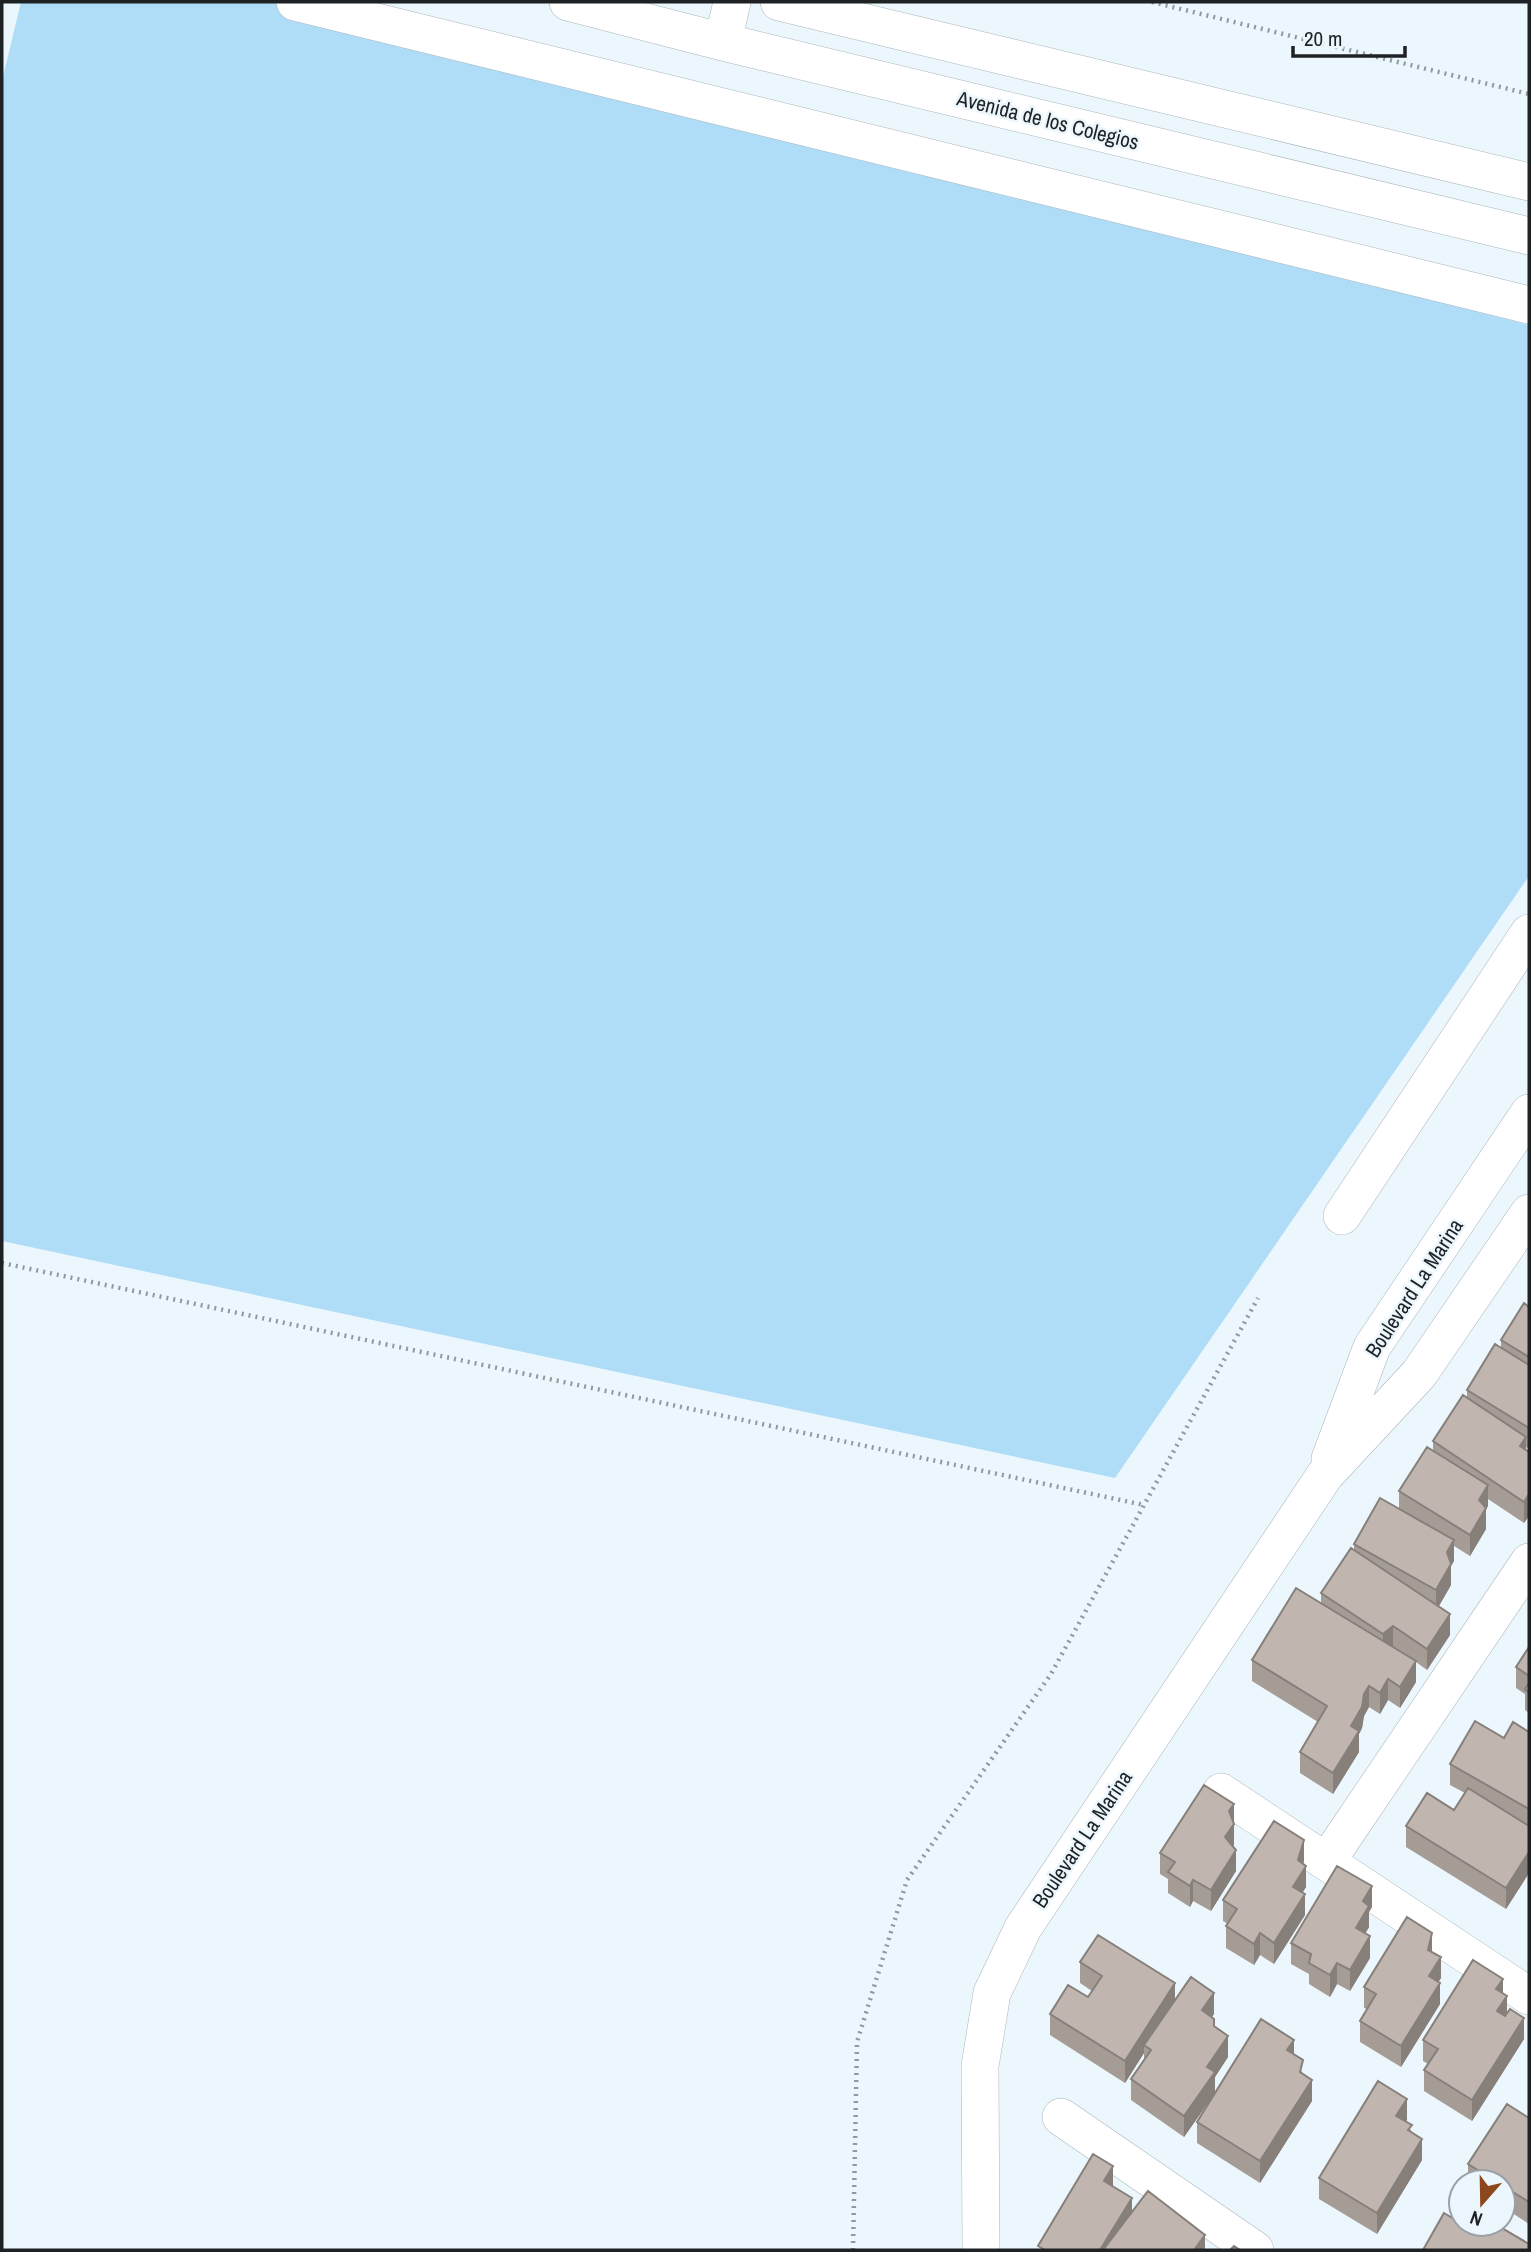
<svg xmlns="http://www.w3.org/2000/svg" width="1531" height="2252" font-family="'Archivo Narrow',sans-serif">
	<rect width="100%" height="100%" fill="#ebf6fd"/>
	<path fill="#afddf8" d="M21 2H296L1529 325V876L1115 1478 2 1241V81Z"/>
	<g fill="none" stroke-linecap="round" stroke-linejoin="round">
		<g stroke="#abb6bc" stroke-width="38">
			<path id="minor" d="M295 2 1529 305
				M568 2 723 42 1529 236
				M779 2 1529 182
				M723 42 732 2
				M1342 1216 1529 933
				M1330 1459 1372 1347 1529 1113
				M1221 1792 1529 1996
				M1327 1861 1529 1562
				M1061 2117 1255 2250
				M981 2250 980 2066 992 1993 1023 1928 1325 1475 1419 1374 1529 1213"/>
		</g>
		<path stroke="#91999e" stroke-width="4.5" stroke-dasharray="2 5" stroke-linecap="butt" d="M1152 2 1529 94
			M2 1263 1144 1505
			M853 2250 857 2042 907 1880 1051 1674 1258 1298"/>
		<use href="#minor" stroke="#fff" stroke-width="37"/>
	</g>
	<path fill="#a59c96" d="M1529 1307V1449L1526 1447V1450L1529 1452V1516L1524 1523 1488 1499V1506L1486 1509V1529L1470 1556 1454 1546V1561L1451 1566V1585L1439 1606 1450 1635 1427 1670 1416 1662V1682L1400 1708 1388 1700 1380 1714 1369 1707 1364 1716 1362 1728 1359 1734V1752L1333 1794 1300 1773V1752L1318 1722 1252 1681V1660L1321 1604V1593L1354 1551V1544L1399 1509V1491L1433 1450V1441L1467 1398V1390L1501 1348V1340Z
		M1529 1647V1713L1525 1710V1694L1516 1688V1667Z
		M1529 1732V1873L1506 1909 1406 1847V1826L1454 1810 1465 1793 1450 1785V1764L1504 1738Z
		M1234 1804V1845L1233 1846 1236 1871 1211 1911 1193 1901 1190 1907 1168 1893V1879L1160 1874V1853Z
		M1304 1861 1303 1864 1306 1887 1302 1893 1305 1915 1274 1964 1260 1955 1254 1965 1226 1948V1926L1228 1924 1223 1921V1900Z
		M1372 1907 1369 1912V1927L1365 1934 1370 1958 1350 1991 1337 1984 1330 1997 1309 1984V1974L1291 1964V1943Z
		M1432 1952 1441 1978 1438 1982 1440 2004 1401 2067 1360 2042V2021L1367 2009 1364 2008V1987Z
		M1080 1962 1175 2000 1214 2014 1212 2017 1214 2027 1228 2057 1215 2077V2093L1184 2137 1131 2100V2079L1144 2060V2053L1125 2083 1050 2035V2014L1088 1997 1092 1991 1080 1983Z
		M1503 1993 1507 2013 1524 2039 1472 2121 1424 2091V2070L1428 2064 1423 2061V2040Z
		M1294 2055 1303 2074 1312 2101 1260 2183 1197 2143V2122Z
		M1529 2118V2224L1503 2207V2182H1468V2164Z
		M1407 2120 1406 2122 1412 2132 1422 2160 1377 2234 1319 2199V2178Z"/>
	<path fill="#867f7a" d="M1526 1437V1458L1520 1446Z
		M1488 1485V1506L1486 1509V1529L1470 1556V1535L1479 1500Z
		M1529 1494V1516L1524 1523V1502Z
		M1454 1540V1561L1451 1566V1585L1436 1611V1590L1447 1552Z
		M1450 1614V1635L1427 1670V1649Z
		M1393 1626V1647L1383 1655V1634Z
		M1416 1661V1682L1400 1708V1687Z
		M1388 1679V1700L1380 1714V1693Z
		M1369 1686V1707L1364 1716 1362 1728 1359 1734V1752L1333 1794V1773L1351 1726 1364 1694Z
		M1234 1804V1845L1225 1858V1837L1229 1811Z
		M1304 1840V1861L1299 1877 1306 1866V1887L1293 1908V1887L1298 1860Z
		M1236 1850V1871L1211 1911V1890Z
		M1529 1852V1873L1506 1909V1888Z
		M1193 1880V1901L1190 1907V1886Z
		M1372 1886V1907L1369 1912V1927L1356 1949V1928L1363 1901Z
		M1305 1894V1915L1274 1964V1943Z
		M1260 1933V1955L1254 1965V1944Z
		M1432 1933V1954L1428 1950Z
		M1370 1936V1958L1350 1991V1970Z
		M1441 1957V1978L1429 1997V1976Z
		M1337 1963V1984L1330 1997V1975Z
		M1503 1979V2000L1496 1989Z
		M1175 1983V2004L1144 2045V2053L1125 2083V2061Z
		M1440 1983V2004L1401 2067V2046Z
		M1214 1993V2014L1202 2031V2010Z
		M1507 1996V2017L1497 2011Z
		M1524 2018V2039L1472 2121V2100Z
		M1228 2036V2057L1215 2077V2093L1184 2137V2116L1207 2067Z
		M1294 2040V2061L1287 2050Z
		M1312 2080V2101L1260 2183V2161Z
		M1407 2099V2120L1396 2137V2116Z
		M1422 2139V2160L1377 2234V2213Z
		M1113 2166V2187L1104 2181Z
		M1132 2198V2219L1113 2250H1100Z
		M1205 2235V2250H1194Z"/>
	<path fill="#c0b5af" stroke="#867f7a" stroke-width="2" d="M1524 1303 1529 1307V1357L1501 1340Z
		M1495 1344 1529 1365V1428L1467 1390Z
		M1463 1395 1526 1437 1520 1446 1529 1452V1494L1524 1502 1433 1441Z
		M1427 1447 1488 1485 1479 1500 1486 1508 1470 1535 1399 1491Z
		M1380 1498 1454 1540 1447 1552 1451 1564 1436 1590 1354 1544Z
		M1351 1548 1450 1614 1427 1649 1393 1626 1383 1634 1321 1593Z
		M1296 1588 1416 1661 1400 1687 1388 1679 1380 1693 1369 1686 1364 1694 1362 1707 1351 1726 1359 1731 1333 1773 1300 1752 1327 1706 1252 1660Z
		M1529 1647V1676L1516 1667Z
		M1529 1683V1692L1525 1689Z
		M1475 1721 1504 1738 1513 1722 1529 1732V1809L1450 1764Z
		M1204 1785 1234 1804 1229 1811 1234 1824 1225 1837 1236 1850 1211 1890 1193 1880 1190 1886 1168 1872 1175 1862 1160 1853Z
		M1468 1788 1529 1826V1852L1506 1888 1406 1826 1427 1793 1454 1810Z
		M1274 1821 1304 1840 1298 1860 1306 1866 1293 1887 1305 1894 1274 1943 1260 1933 1254 1944 1226 1926 1237 1909 1223 1900Z
		M1337 1866 1372 1886 1363 1901 1369 1906 1356 1928 1370 1936 1350 1970 1337 1963 1330 1975 1309 1963 1311 1954 1291 1943Z
		M1407 1917 1432 1933 1428 1950 1441 1957 1429 1976 1440 1983 1401 2046 1360 2021 1376 1994 1364 1987Z
		M1098 1935 1175 1983 1125 2061 1050 2014 1068 1985 1088 1997 1102 1976 1080 1962Z
		M1473 1960 1503 1979 1496 1989 1507 1996 1497 2011 1505 2016 1510 2009 1524 2018 1472 2100 1424 2070 1438 2049 1423 2040Z
		M1191 1977 1214 1993 1202 2010 1214 2019V2026L1228 2036 1207 2067 1215 2072 1184 2116 1131 2079 1151 2050 1144 2045Z
		M1261 2019 1294 2040 1287 2050 1303 2060 1300 2072 1312 2080 1260 2161 1197 2122Z
		M1378 2081 1407 2099 1396 2116 1412 2125 1408 2130 1422 2139 1377 2213 1319 2178Z
		M1507 2104 1529 2118V2202L1503 2186V2182H1497L1468 2164Z
		M1093 2154 1113 2166 1104 2181 1132 2198 1100 2250H1045L1038 2246Z
		M1148 2191 1205 2235 1194 2250H1103Z
		M1444 2213 1471 2229 1475 2224H1495L1529 2244V2250H1423Z
		M1234 2246 1240 2250H1230Z"/>
	<g text-anchor="middle" dominant-baseline="central" stroke-width="5" stroke-linejoin="round" paint-order="stroke">
		<g font-size="21" fill="#1e2224" stroke="#ebf6fd">
			<text transform="translate(1048 120) rotate(14)">Avenida de los Colegios</text>
			<text transform="translate(1414 1288) rotate(-57)">Boulevard La Marina</text>
			<text transform="translate(1082 1839) rotate(-56)">Boulevard La Marina</text>
		</g>
	</g>
	<rect width="1531" height="2252" fill="none" stroke="#1e2224" stroke-width="7"/>
	<g transform="translate(1482 2203) rotate(200)"><circle r="33" fill="#ebf6fd" stroke="#99a1a6" stroke-width="2"/>
	<path d="M0-5L12 26L0 18L-12 26Z" fill="#8c471d"/>
	<text y="-10" font-size="19" font-weight="bold" text-anchor="middle" fill="#1e2224">N</text>
	</g>
	<path d="M1293 46v10h112v-10" fill="none" stroke="#1e2224" stroke-width="3.5"/>
	<text x="1304" y="46" font-size="21" fill="#1e2224" stroke="#ebf6fd" stroke-width="5" paint-order="stroke">20 m</text>
</svg>
